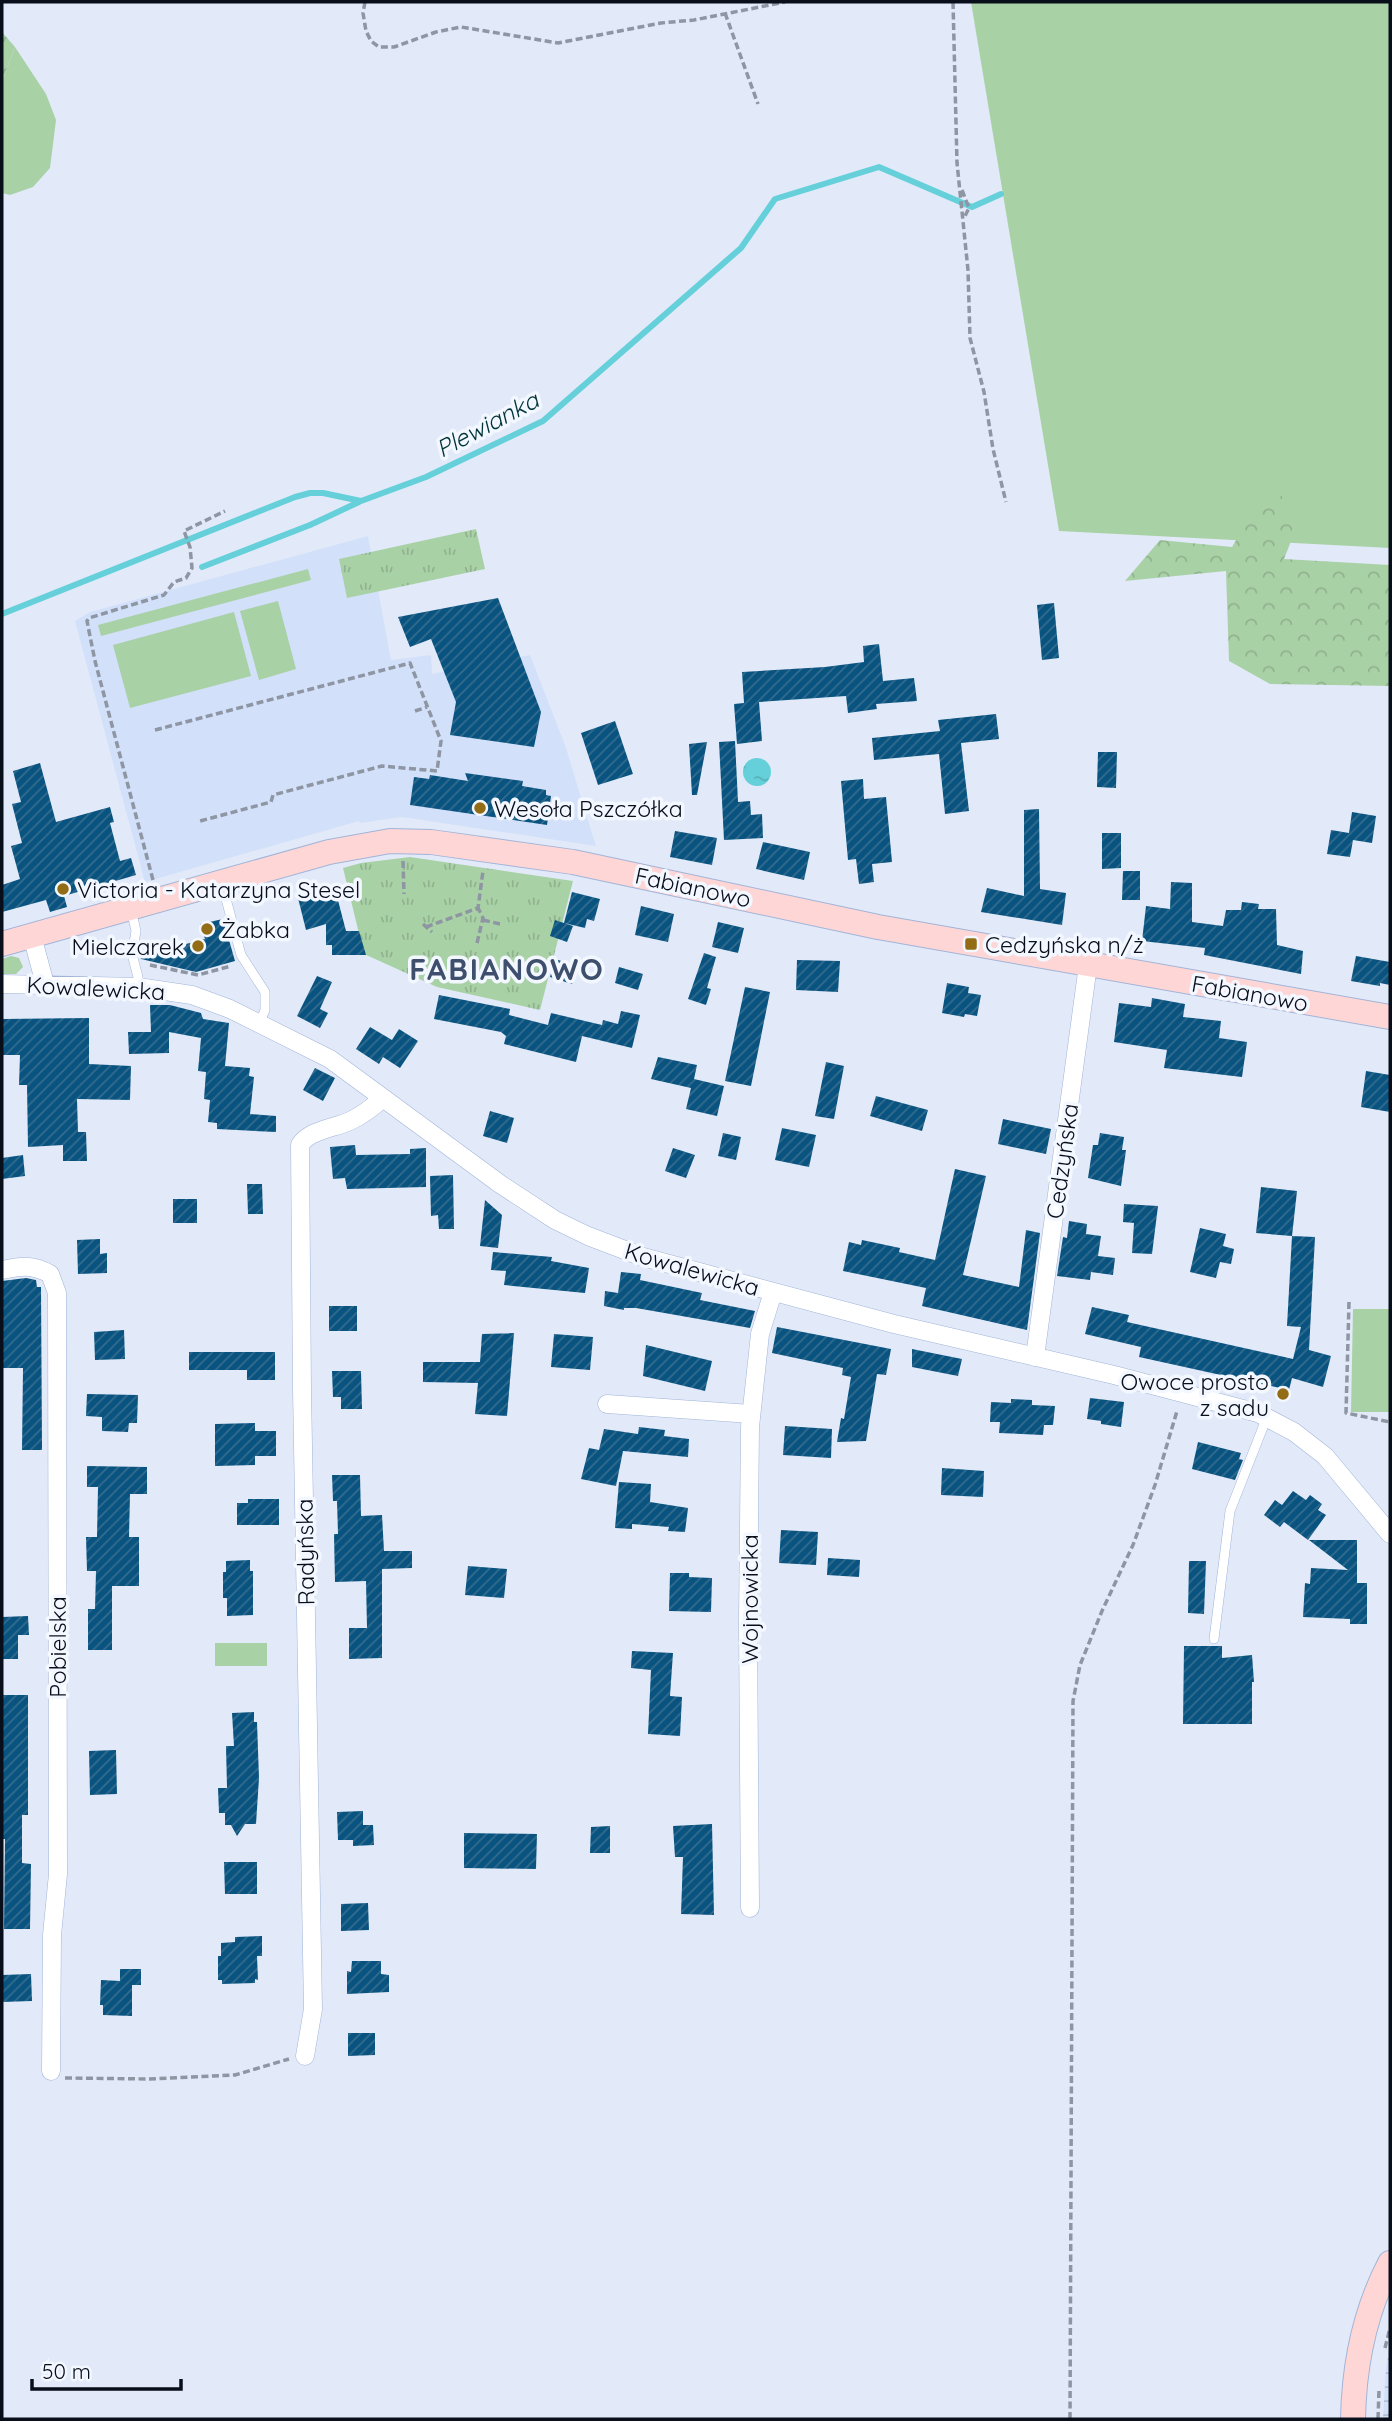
<svg xmlns="http://www.w3.org/2000/svg" width="1392" height="2421" font-family="Quicksand,sans-serif">
	<defs>
		<pattern id="industrial-grid" width="8" height="8" patternUnits="userSpaceOnUse" patternTransform="scale(1.75)"><rect width="8" height="8" fill="#d2e0fa"/><path d="M0 4h8M4 0v8" fill="none" stroke="#b3bfd6"/></pattern>
		<pattern id="forest-crowns" width="20" height="18" patternUnits="userSpaceOnUse" patternTransform="scale(1.75)"><rect width="20" height="18" fill="#a9d1a6"/><path d="M2 6a3 3 0 1 1 6 0M12 15a3 3 0 1 1 6 0" fill="none" stroke="#90b28e"/></pattern>
		<pattern id="park-tufts" width="24" height="20" patternUnits="userSpaceOnUse" patternTransform="scale(1.75)"><rect width="24" height="20" fill="#a9d1a6"/><path d="M3 7l-1-3M5 7V3M7 7l1-3M15 17l-1-3M17 17v-4M19 17l1-3" fill="none" stroke="#90b28e"/></pattern>
		<pattern id="water-ripples" width="26" height="14" patternUnits="userSpaceOnUse" patternTransform="scale(1.75)"><rect width="26" height="14" fill="#65d0d9"/><path d="M2 4q2-2 4 0t4 0M15 11q2-2 4 0t4 0" fill="none" stroke="#56b1ba"/></pattern>
		<pattern id="building-hatch" width="6" height="6" patternUnits="userSpaceOnUse" patternTransform="scale(1.75)"><rect width="6" height="6" fill="#095380"/><path d="M-1 1l2-2M0 6l6-6M5 7l2-2" fill="none" stroke="#346c8e"/></pattern>
	</defs>
	<rect width="100%" height="100%" fill="#e2eaf9"/>
	<path fill="#d2e0fa" d="M368 536 391 660 431 655 432 674 530 655 565 745 596 846 402 817 360 823 359 821 145 882 75 621 90 612Z"/>
	<path fill="url(#industrial-grid)" d="M1390 2349V2419H1383L1386 2366Z"/>
	<path fill="#a9d1a6" d="M971 2H1390V548L1059 531Z
		M15 47 46 94 56 120 50 168 33 187 10 195 2 193V81Z
		M308 569 311 580 101 636 98 625Z
		M278 601 296 669 259 680 240 611Z
		M234 612 251 676 130 708 113 645Z
		M11 956 19 958 23 967 16 974H2V959Z
		M1353 1309H1390V1412H1351Z
		M215 1643H267V1666H215Z"/>
	<path fill="url(#forest-crowns)" d="M2 32 15 47 2 81Z
		M1270 482 1300 518 1284 559 1390 565V686L1270 684 1229 661 1226 571 1125 581 1160 540 1232 547Z"/>
	<path fill="url(#park-tufts)" d="M476 529 485 569 347 598 339 559Z
		M410 857 573 881 540 1010 437 987 364 954 343 868 361 863Z"/>
	<path fill="url(#water-ripples)" d="M743 772a14 14 0 1 1 28 0a14 14 0 1 1-28 0Z"/>
	<g fill="none" stroke-linecap="round" stroke-linejoin="round">
		<path stroke="#65d0d9" stroke-width="6" d="M202 567 310 525 359 502
			M2 614 295 497 310 493H323L361 501 426 477 543 421 741 248 775 199 879 167 972 207 1001 194"/>
	</g>
	<path fill="url(#building-hatch)" d="M498 598 541 712 534 747 450 735 456 702 431 639 410 647 398 617Z
		M1054 603 1059 658 1042 660 1037 605Z
		M879 644 883 681 914 678 917 701 876 704 877 709 848 713 846 696 759 702 762 741 737 744 734 704 744 703 742 672 825 667 864 662 863 646Z
		M996 714 999 739 961 743 969 811 945 814 939 754 874 760 872 738 940 731 938 720Z
		M615 721 633 774 598 785 581 733Z
		M735 741 738 802 750 801 751 815 762 814 763 838 724 840 719 742Z
		M707 742 697 795H692L689 744Z
		M1098 752H1117L1116 788 1097 787Z
		M40 763 56 822 110 807 114 822 110 823 120 861 131 858 136 875 64 896 67 907 50 912 46 900 2 912V885L20 879 11 846 22 843 12 804 21 802 13 771Z
		M465 773 523 781 522 786 546 790V795L551 796 547 825 410 805 414 777 429 779 430 775 468 781Z
		M863 779 864 799 886 797 892 862 872 864 874 882 859 884 856 859 848 860 841 781Z
		M1039 809 1040 889 1066 893 1062 925 981 912 987 888 1024 896V810Z
		M1352 812 1376 816 1372 843 1353 840 1350 857 1327 854 1331 830 1349 833Z
		M675 831 717 838 712 865 670 857Z
		M1102 833H1121V868L1102 869Z
		M763 842 810 852 804 880 756 869Z
		M1123 871H1140V900H1122Z
		M1171 882 1192 883V922L1223 926 1226 910H1241L1242 902 1259 904 1258 909H1276L1277 945 1303 951 1301 974 1204 955 1205 948 1142 941 1146 906 1170 909Z
		M334 885 346 931H359L366 955H332V945H326V924L306 930 297 894Z
		M572 892 600 899 594 921 587 919 585 928 564 923Z
		M641 906 674 914 668 942 635 935Z
		M223 919 235 961 196 972 141 959 140 956 205 939 200 924Z
		M555 920 573 926 567 942 550 936Z
		M718 922 744 928 738 953 712 947Z
		M704 953 716 957 707 988 711 989 706 1005 688 999Z
		M1356 956 1390 962V985L1380 983V986L1351 981Z
		M555 959 577 966 572 984 550 977Z
		M797 960 840 961 838 992 796 990Z
		M619 967 643 974 638 990 615 983Z
		M317 976 332 982 320 1009 328 1013 320 1028 297 1016Z
		M947 983 969 987 968 993 981 995 977 1016 965 1014 964 1017 942 1013Z
		M745 987 770 992 751 1086 725 1081Z
		M439 995 510 1009 509 1015 548 1025 551 1013 602 1025 603 1020 618 1024 621 1011 640 1015 632 1048 582 1036 576 1062 504 1044 506 1036 501 1032 434 1019Z
		M1152 998 1185 1004 1183 1017 1221 1021 1219 1038 1247 1042 1242 1077 1164 1068 1167 1050 1114 1042 1119 1003 1151 1007Z
		M150 1005H170L201 1013 203 1019 229 1023 225 1066 250 1068 249 1076 254 1077 250 1114 276 1116V1132L217 1129V1123L208 1122 210 1100 204 1099 206 1072 198 1071 201 1038 169 1032V1053L129 1054 128 1032H151Z
		M89 1018V1064L131 1066 130 1100 77 1099 78 1132H86L87 1161H63V1145L28 1147 27 1085H19L20 1055H2V1019Z
		M370 1027 392 1040 399 1029 418 1041 400 1068 383 1057 379 1064 356 1049Z
		M658 1057 697 1065 694 1079 724 1086 717 1116 686 1109 691 1088 651 1079Z
		M826 1062 844 1066 834 1119 815 1116Z
		M315 1068 335 1078 323 1101 303 1090Z
		M1366 1071 1390 1075V1112L1361 1107Z
		M876 1096 928 1110 922 1131 870 1116Z
		M490 1111 514 1118 507 1143 483 1136Z
		M1003 1119 1051 1129 1046 1154 998 1144Z
		M782 1128 816 1135 809 1167 775 1160Z
		M723 1133 741 1137 736 1160 718 1156Z
		M1100 1133 1124 1137 1122 1150H1126L1121 1186 1088 1178 1093 1145H1098Z
		M355 1145 356 1155 410 1154V1149L426 1148V1187L347 1189 345 1178 333 1179 330 1147Z
		M673 1148 695 1155 686 1178 665 1171Z
		M23 1155 25 1176 2 1179V1158Z
		M955 1169 986 1176 963 1275 1019 1287 1026 1230 1040 1233 1027 1330 922 1306 926 1288 843 1271 849 1242 861 1245 862 1240 900 1248 899 1252 935 1260Z
		M453 1175 454 1229H439L438 1215 431 1216 430 1176Z
		M247 1184H262L263 1214H248Z
		M1261 1187 1297 1191 1292 1236 1256 1233Z
		M173 1199H197V1223H173Z
		M485 1200 502 1215 498 1248 480 1246Z
		M1124 1204 1158 1206 1152 1254 1132 1253 1134 1223 1123 1222Z
		M1069 1221 1087 1224 1086 1234 1101 1236 1098 1256 1115 1258 1113 1275 1091 1272 1090 1280 1057 1276 1063 1237 1067 1238Z
		M1200 1228 1226 1234 1223 1246 1234 1249 1231 1264 1220 1262 1216 1278 1190 1272Z
		M1292 1236 1315 1237 1309 1350 1331 1356 1323 1387 1292 1378 1289 1390 1139 1357 1141 1347 1085 1334 1092 1307 1129 1315 1127 1322 1293 1359 1301 1327 1287 1326Z
		M100 1239V1254L107 1253V1273L78 1274 77 1240Z
		M493 1252 552 1257 551 1261 589 1268 585 1293 504 1285 506 1271 491 1270Z
		M621 1272 641 1274 640 1280 702 1293 700 1300 755 1311 750 1328 636 1308H624V1310L604 1306 605 1291 618 1293Z
		M26 1278 36 1280 37 1287H41L42 1450H22L23 1368H2V1281Z
		M329 1306H357V1331H329Z
		M777 1327 891 1349 886 1375 877 1374 866 1441 837 1442 841 1418 844 1419 851 1377 842 1375 843 1368 772 1353Z
		M124 1330 125 1359 95 1360 94 1332Z
		M514 1333 507 1416 475 1414 478 1383 423 1382V1362H480L482 1334Z
		M554 1334 593 1337 590 1370 551 1367Z
		M646 1345 712 1361 705 1391 643 1376Z
		M912 1349 962 1359 958 1376 912 1367Z
		M189 1352H275V1380H247V1370H189Z
		M332 1371H361L362 1409H341V1397H333Z
		M87 1394 138 1395 137 1423H129L128 1432 102 1431V1417L86 1416Z
		M1090 1398 1124 1402 1121 1427 1101 1424V1421L1087 1419Z
		M1011 1399 1032 1400V1405L1055 1406 1053 1425H1044L1043 1435 999 1433 1000 1422H990L991 1402 1011 1403Z
		M255 1423V1431H276V1456H255V1465L215 1466V1424Z
		M785 1426 832 1429 831 1458 783 1455Z
		M639 1427 665 1430 664 1436 689 1439 688 1457 623 1451 616 1486 581 1479 589 1448 599 1450 604 1429 638 1434Z
		M1198 1442 1241 1453 1239 1459 1243 1460 1235 1480 1192 1469Z
		M87 1466 147 1467V1494H130L129 1537H139V1586H112V1650H88V1609H95L96 1571H87L86 1537H97L98 1487H87Z
		M942 1468 984 1471 983 1497 941 1495Z
		M332 1475H360L361 1516 382 1515 384 1551H412V1568L382 1569V1658L349 1659V1628H367L366 1581 335 1582 334 1534H338L337 1501H333Z
		M619 1482 651 1484 650 1502 688 1508 685 1532 668 1531 669 1527 632 1524V1529L615 1528Z
		M1293 1491 1306 1500 1310 1495 1322 1504 1318 1510 1326 1515 1308 1540 1284 1522 1280 1527 1264 1515 1275 1500 1282 1505Z
		M248 1499H279V1525H237V1503H248Z
		M781 1530 818 1532 816 1565 779 1563Z
		M1309 1540H1357V1583H1367V1624H1350V1619L1303 1617 1305 1583 1310 1584 1311 1568 1348 1570Z
		M828 1558 860 1560 859 1577 827 1575Z
		M250 1560V1571H253V1615L227 1616V1598H223V1572H226V1561Z
		M1189 1561H1206L1204 1614 1188 1613Z
		M468 1566 507 1569 504 1598 465 1595Z
		M670 1573H689V1577L712 1578 711 1612 669 1611Z
		M28 1616 29 1635H18V1659H2V1617Z
		M1184 1646H1222V1658L1252 1655 1254 1682H1252V1724H1183Z
		M632 1651 673 1653 670 1696 682 1697 680 1736 648 1734 651 1670 631 1668Z
		M2 1695H28V1815H22V1863L31 1864 30 1929H4L5 1839H2Z
		M254 1712V1722H257L259 1778 256 1824H245L237 1836 231 1825H225V1813H219L218 1788H227L226 1746H234L232 1713Z
		M116 1750 117 1794 90 1795 89 1751Z
		M363 1811V1825H373L374 1845 353 1846V1840H338L337 1812Z
		M712 1824 714 1915 681 1914 683 1857H675L673 1826Z
		M610 1826V1853H590L591 1827Z
		M464 1833 537 1834 536 1869 464 1868Z
		M224 1862H257V1894H225Z
		M368 1903 369 1930 341 1931V1904Z
		M262 1936V1956H257L258 1980 255 1979V1983L222 1984V1980H218V1956H221V1943L235 1942V1937Z
		M352 1961H381V1974L389 1975V1992L347 1994V1971L351 1972Z
		M120 1969H141V1985H132V2016L103 2015V2005H100L101 1980 120 1981Z
		M31 1974 32 2001 2 2002V1975Z
		M348 2033H375V2055L348 2056Z"/>
	<g fill="none" stroke-linecap="round" stroke-linejoin="round">
		<g stroke="#a1b4d8" stroke-width="10">
			<path id="lane" d="M222 884 241 955 265 992V1010L260 1022
				M131 909 136 931 132 954 138 977V987
				M1214 1639 1230 1511 1267 1417"/>
		</g>
		<g stroke="#a1b4d8" stroke-width="19">
			<path id="street" d="M32 936 45 984
				M2 984 138 987 192 995 230 1009 330 1059 500 1184 555 1220 588 1236 643 1257 894 1324 1114 1375 1258 1413 1294 1432 1325 1456 1390 1534
				M2 1270C21 1266 32 1264 50 1274L57 1293 58 1874 52 1935 51 2071
				M1035 1357 1088 965
				M607 1404 751 1414
				M750 1908 748 1622 750 1427 760 1334 773 1292
				M305 2056 313 2009 302 1389 300 1145C309 1130 335 1128 350 1121 363 1115 373 1107 383 1098"/>
		</g>
		<g stroke="#a1b4d8" stroke-width="26">
			<path id="secondary" d="M2 944 329 852 390 841 431 842 573 862 878 927 1390 1017
				M1353 2419C1354 2365 1365 2311 1390 2263"/>
		</g>
		<path stroke="#8e95a3" stroke-width="3.5" stroke-dasharray="7 3.5" stroke-linecap="butt" d="M365 2 363 13 366 31 371 41 379 47H394L436 32 461 27 558 43 661 23 694 20 785 2
			M953 2 957 163 968 270 970 338 984 392 993 449 1006 502
			M725 13 758 104
			M962 190 969 208 964 218
			M415 711 427 707
			M155 730 410 663 441 741 437 771 382 766 273 795 271 802 200 821
			M403 861 404 894
			M153 880 95 661 87 621 89 618 164 595 174 582 186 578 192 568 190 547 184 531 225 511
			M483 920 500 924
			M423 924 432 932
			M426 927 478 908 483 871
			M477 943 483 918 478 908
			M150 965 198 975 231 966
			M1349 1302 1346 1413 1390 1422
			M65 2078 149 2079 235 2075 289 2059
			M1385 2348 1390 2328
			M1070 2419 1073 1701 1080 1665 1102 1611 1133 1545 1155 1485 1177 1411
			M1378 2419 1379 2390"/>
		<use href="#lane" stroke="#fff" stroke-width="9"/>
		<use href="#street" stroke="#fff" stroke-width="18"/>
		<use href="#secondary" stroke="#ffd6d6" stroke-width="24"/>
	</g>
	<g fill="#926d15" stroke="#f3f7ff" stroke-width="2.5">
		<circle cx="480" cy="808" r="7"/>
		<circle cx="63" cy="889" r="7"/>
		<circle cx="207" cy="929" r="7"/>
		<rect x="964" y="937" width="14" height="14" rx="3.5"/>
		<circle cx="198" cy="946" r="7"/>
		<circle cx="1283" cy="1394" r="7"/>
	</g>
	<g text-anchor="middle" dominant-baseline="central" stroke-width="7" stroke-linejoin="round" paint-order="stroke">
		<g font-size="23" fill="#080e1a" stroke="#f3f7ff" text-anchor="start">
			<text x="494" y="808">Wesoła Pszczółka</text>
			<text x="77" y="889">Victoria - Katarzyna Stesel</text>
			<text x="221" y="929">Żabka</text>
			<text x="985" y="944">Cedzyńska n/ż</text>
			<text x="184" y="946" text-anchor="end">Mielczarek</text>
			<text x="1269" y="1381" text-anchor="end">Owoce prosto<tspan x="1269" dy="26">z sadu</tspan></text>
		</g>
		<g font-size="23" fill="#080e1a" stroke="#f3f7ff">
			<text transform="translate(693 887) rotate(12)">Fabianowo</text>
			<text transform="translate(96 988) rotate(3)">Kowalewicka</text>
			<text transform="translate(1250 993) rotate(10)">Fabianowo</text>
			<text transform="translate(1062 1161) rotate(-82)">Cedzyńska</text>
			<text transform="translate(692 1269) rotate(16)">Kowalewicka</text>
			<text transform="translate(305 1552) rotate(-91)">Radyńska</text>
			<text transform="translate(749 1599) rotate(-90)">Wojnowicka</text>
			<text transform="translate(57 1647) rotate(-90)">Pobielska</text>
		</g>
		<g font-size="24" font-style="italic" fill="#003438" stroke="#f3f7ff">
			<text transform="translate(487 424) rotate(-28)">Plewianka</text>
		</g>
		<g font-size="30" font-weight="bold" letter-spacing="2" fill="#3e4f6d" stroke="#f3f7ff">
			<text x="507" y="969">FABIANOWO</text>
		</g>
	</g>
	<rect width="1392" height="2421" fill="none" stroke="#080e1a" stroke-width="7"/>
	<path d="M32 2379v10h149v-10" fill="none" stroke="#080e1a" stroke-width="3.5"/>
	<text x="42" y="2379" font-size="21" fill="#080e1a" stroke="#f3f7ff" stroke-width="5" paint-order="stroke">50 m</text>
</svg>
